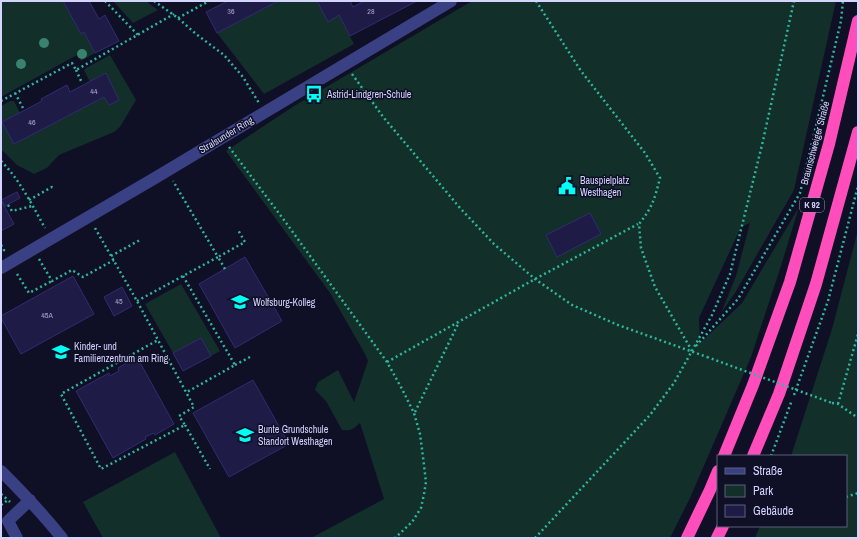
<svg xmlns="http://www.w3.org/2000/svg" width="859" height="539" font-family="'Archivo Narrow',sans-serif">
	<rect width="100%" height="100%" fill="#0f0f25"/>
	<path fill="#122f2a" d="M1 1H63L81 34 84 32 95 53 81 61 77 55 1 97Z
		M113 1H146L158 10 133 23Z
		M278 1H317L328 21 339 15 354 44 264 94 217 33Z
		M472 1H836L794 190 735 293 721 313 736 276 750 223 741 227 699 318 700 343 742 303 799 207 781 266 751 357 690 498 670 538H311L384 499 360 423C353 429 352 431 342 430L326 401 315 390 318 382 338 370 354 402 368 361 365 354 330 293 226 151 294 106Z
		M110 55 136 100 120 127 114 132 59 155 47 168 34 174 17 165 3 151 1 152V106L10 101H14L20 113 2 122 14 144 104 97 109 105 119 100 106 74 90 82 84 70 86 68Z
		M858 230V538H755L760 526H846V456H791L832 329Z
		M181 284 220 351 211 356 201 338 173 353 145 304Z
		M175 452 221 538H103L83 502Z"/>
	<path fill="#1e1b46" stroke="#312c72" d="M63 1H89L99 19 105 15 119 41 95 53 84 32 81 34Z
		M228 1H278L217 33 206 12Z
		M317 1H350L353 7 364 1H417L350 36 339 15 328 22Z
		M106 73 119 100 109 105 104 97 14 144 2 122 42 101 41 99 67 85 70 92Z
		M17 192 20 198 5 206 1 200Z
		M1 200 14 224 1 231Z
		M590 213 601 234 557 257 546 235Z
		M245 257 282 321 235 348 199 284Z
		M73 276 94 314 21 354 1 318V316Z
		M122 287 132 306 114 316 104 297Z
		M201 338 211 356 183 371 173 353Z
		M137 357 174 424 155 435 154 433 145 437 146 439 113 458 76 391 109 373 110 376 119 371 118 368Z
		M253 380 289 444 229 477 193 413Z"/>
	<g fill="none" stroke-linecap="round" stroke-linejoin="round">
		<path stroke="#2eb79d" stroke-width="2.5" stroke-dasharray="2 3" stroke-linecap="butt" d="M105 1 138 35
			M154 1 178 18 196 34 224 55 243 77 259 103
			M536 1 581 71 645 153 660 178C655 198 652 208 639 224L641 248 655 287 692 351
			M178 18 209 1
			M76 70 82 83
			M352 74 384 118 460 208 494 244 535 279 572 305 618 325 707 357
			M15 93 23 108
			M1 101 72 63 76 70 174 14
			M229 147 284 220 387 362 402 389 414 413 420 434 423 457 426 482 424 494 421 508 412 522 395 538
			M1 161C20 180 32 205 45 228
			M29 200 52 187 55 188
			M8 205 12 211 32 206
			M95 228 137 301 194 407 179 416 185 425 101 469 61 394 158 340
			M1 245 4 250 3 251
			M111 256 140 240
			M39 259 52 281 72 270 83 277 114 260
			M225 269 218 257 245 242 238 230
			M17 274 29 293 52 281
			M183 276 235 365 187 392
			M137 301 218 257 173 181
			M696 346 738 299 800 193 841 21 843 1
			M387 362 535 279 638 224
			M235 365 250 357
			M794 395 828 301 858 186
			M832 403 838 404 858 418
			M838 404 858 334
			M415 412 459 322
			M185 425 210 469
			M771 456 792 400
			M1 494 8 500
			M846 497 858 493
			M1 505 8 500 10 502
			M535 538 650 415 674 383 712 315 730 274 762 145 794 1"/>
		<path stroke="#394184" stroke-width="12" d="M1 268 155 178 451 1
			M1 471C23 493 43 514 62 538
			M17 538 8 521 30 500"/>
		<path stroke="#ff4ebb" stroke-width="12" d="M724 456 753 385 790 282 829 144 858 21
			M753 456 779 394 816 284 858 132
			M687 538 710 490 718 471
			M717 538 723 526"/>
		<path stroke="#2eb79d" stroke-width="2.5" stroke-dasharray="2 3" stroke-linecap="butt" d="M707 357 832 403"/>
	</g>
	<g fill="#3a8270">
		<circle cx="44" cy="43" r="5"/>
		<circle cx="82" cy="54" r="5"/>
		<circle cx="21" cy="64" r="5"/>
	</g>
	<defs>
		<g id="bus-bare" transform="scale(1.38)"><path d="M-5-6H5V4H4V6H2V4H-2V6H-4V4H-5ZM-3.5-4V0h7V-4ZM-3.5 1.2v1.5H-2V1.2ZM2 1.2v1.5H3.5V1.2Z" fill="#00fef5" stroke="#0f0f25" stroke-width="2.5" paint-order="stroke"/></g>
		<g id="civic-bare" transform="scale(1.38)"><path d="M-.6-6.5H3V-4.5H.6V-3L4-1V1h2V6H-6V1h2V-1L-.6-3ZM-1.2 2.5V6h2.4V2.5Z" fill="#00fef5" stroke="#0f0f25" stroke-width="2.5" paint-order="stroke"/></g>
		<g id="school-bare" transform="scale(1.38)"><path d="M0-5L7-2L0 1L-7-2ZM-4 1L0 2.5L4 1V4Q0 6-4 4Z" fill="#00fef5" stroke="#0f0f25" stroke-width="2.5" paint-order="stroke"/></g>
	</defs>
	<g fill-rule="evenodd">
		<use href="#bus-bare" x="314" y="94"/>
		<use href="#civic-bare" x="567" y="186"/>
		<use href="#school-bare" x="240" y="302"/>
		<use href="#school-bare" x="61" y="352"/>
		<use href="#school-bare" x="245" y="435"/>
	</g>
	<g text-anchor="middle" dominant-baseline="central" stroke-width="3" stroke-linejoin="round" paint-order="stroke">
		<g font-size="8" fill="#a6a6d1">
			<text x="231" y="11">36</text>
			<text x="371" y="11">28</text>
			<text x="94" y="91">44</text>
			<text x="32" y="122">46</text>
			<text x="119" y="301">45</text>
			<text x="47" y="315">45A</text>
		</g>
		<rect fill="#0f0f25" stroke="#9899be" stroke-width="1" x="800" y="198" width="24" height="14" rx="3"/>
		<g font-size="9" font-weight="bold" fill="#d3d4ff">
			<text x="812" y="205">K 92</text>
		</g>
		<g font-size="10" fill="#d3d4ff" stroke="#0f0f25" text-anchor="start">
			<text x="327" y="94">Astrid-Lindgren-Schule</text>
			<text x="580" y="180">Bauspielplatz<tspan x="580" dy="12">Westhagen</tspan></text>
			<text x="253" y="302">Wolfsburg-Kolleg</text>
			<text x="74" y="346">Kinder- und<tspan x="74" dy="12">Familienzentrum am Ring</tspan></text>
			<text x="258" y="429">Bunte Grundschule<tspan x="258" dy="12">Standort Westhagen</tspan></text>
		</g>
		<g font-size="10" fill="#d3d4ff" stroke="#0f0f25">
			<text transform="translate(226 135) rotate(-31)">Stralsunder Ring</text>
			<text transform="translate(815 143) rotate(-75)">Braunschweiger Straße</text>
		</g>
	</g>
	<rect width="859" height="539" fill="none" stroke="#d3d4ff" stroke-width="4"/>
	<rect x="717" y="455" width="130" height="72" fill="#0f0f25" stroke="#5d5e7c"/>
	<rect x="725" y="468" width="20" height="6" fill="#394184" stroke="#5d5e7c"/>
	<text x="753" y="475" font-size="12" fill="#d3d4ff">Straße</text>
	<rect x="725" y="485" width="20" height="12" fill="#122f2a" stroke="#5d5e7c"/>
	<text x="753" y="495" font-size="12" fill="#d3d4ff">Park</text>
	<rect x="725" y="505" width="20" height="12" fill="#1e1b46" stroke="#5d5e7c"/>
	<text x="753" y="515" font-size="12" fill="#d3d4ff">Gebäude</text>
</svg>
